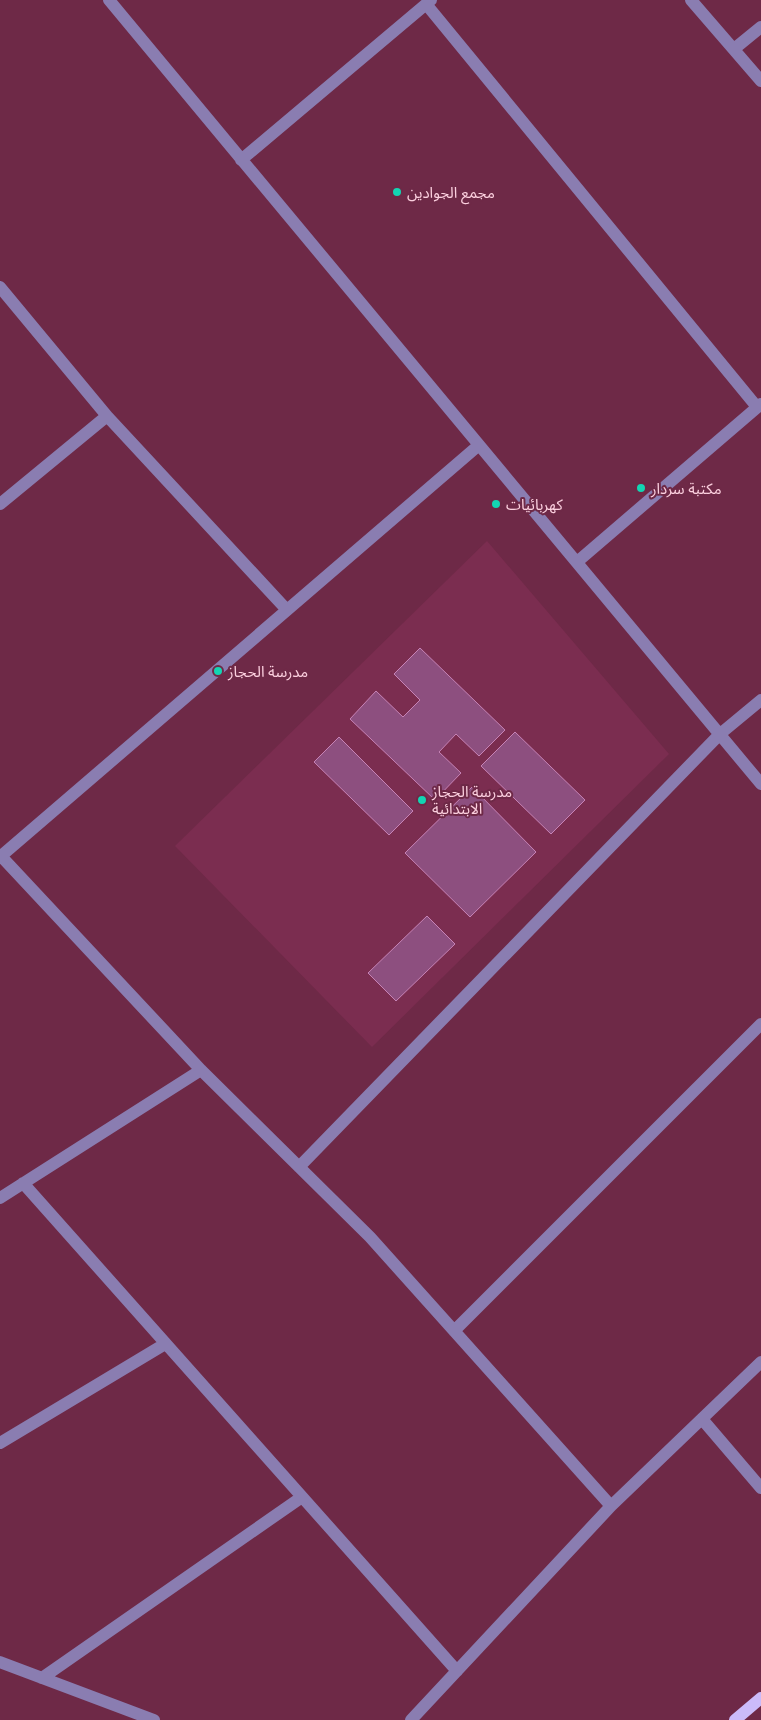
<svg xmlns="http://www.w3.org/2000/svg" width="761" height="1720" font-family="'Public Sans','Noto Sans Arabic',sans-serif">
	<rect width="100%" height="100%" fill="#6e2947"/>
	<path fill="#7b2d50" d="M487 541 669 754 372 1047 175 846Z"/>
	<path fill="#8d4f7f" stroke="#c683b6" d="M420 648 505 730 479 756 456 734 439 752 461 773 435 800 350 719 376 691 403 717 420 700 394 674Z
		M515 732 585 800 551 834 481 766Z
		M339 737 413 811 389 835 314 762Z
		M472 787 536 852 470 917 405 853Z
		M427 916 455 944 396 1001 368 973Z"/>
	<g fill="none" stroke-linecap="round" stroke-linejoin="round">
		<path stroke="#8a7db1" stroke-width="12" d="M109 0 761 784
			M691 0 761 81
			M426 4 757 407
			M734 49 761 27
			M241 160 431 0
			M0 287 107 416 287 610
			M0 504 107 416
			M577 562 761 404
			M1 856 201 1070 370 1237 611 1506
			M0 857 479 445
			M299 1167 720 734 761 700
			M23 1183 457 1671
			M0 1198 201 1070
			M454 1331 761 1024
			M702 1419 761 1488
			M0 1443 165 1344
			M0 1662 154 1720
			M42 1678 302 1497
			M411 1720 611 1506 761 1362"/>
		<path stroke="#cbbbfa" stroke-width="12" d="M735 1720 761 1698"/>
	</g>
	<g fill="#13d5b3" stroke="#6e2947" stroke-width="2">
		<circle cx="397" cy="192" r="5"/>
		<circle cx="641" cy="488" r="5"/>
		<circle cx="496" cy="504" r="5"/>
		<circle cx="218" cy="671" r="5"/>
		<circle cx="422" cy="800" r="5"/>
	</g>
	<g text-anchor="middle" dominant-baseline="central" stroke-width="4" stroke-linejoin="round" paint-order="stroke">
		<g font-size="15" fill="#fcd0df" stroke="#6e2947" text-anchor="start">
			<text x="407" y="192">مجمع الجوادين</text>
			<text x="651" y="488">مكتبة سردار</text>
			<text x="506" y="504">كهربائيات</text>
			<text x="228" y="671">مدرسة الحجاز</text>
			<text x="432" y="791">مدرسة الحجاز<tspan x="432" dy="17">الابتدائية</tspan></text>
		</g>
	</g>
</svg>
